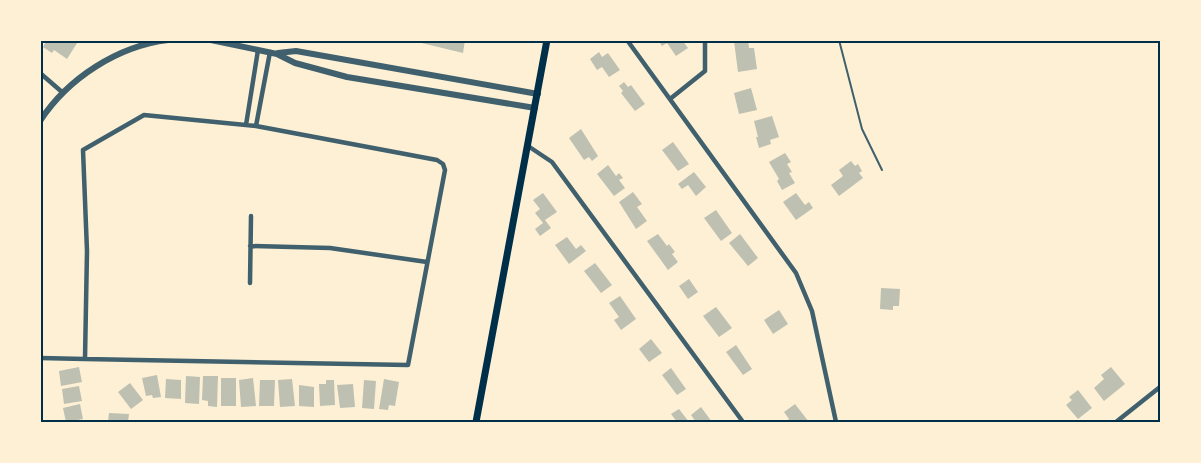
<svg xmlns="http://www.w3.org/2000/svg" width="1201" height="463" font-family="'DejaVu Sans',sans-serif">
	<rect width="100%" height="100%" fill="#fdf0d5"/>
	<path fill="#bec0b2" d="M47 40 69 41 79 40 67 59 54 50 52 53 43 47Z
		M409 40H465L463 53Z
		M658 40H682L688 48 676 56 667 43 662 46Z
		M737 40H748L749 48H754L757 69 738 72 734 41Z
		M599 52 602 57 608 53 620 70 609 77 602 67 597 70 590 59Z
		M624 82 628 87 631 85 645 104 635 111 621 93 623 91 619 86Z
		M751 88 757 110 739 114 734 93Z
		M772 116 779 137 770 140 771 144 759 148 756 137H758L754 121Z
		M581 129 598 156 592 161 589 157 584 160 569 138Z
		M673 142 689 164 678 171 662 150Z
		M785 153 791 162 787 164 792 172 789 173 795 183 782 190 777 181 779 179 769 162Z
		M851 161 855 166 858 164 862 171 859 173 863 178 839 196 831 185 843 176 839 170Z
		M608 165 616 176 619 173 623 178 619 180 625 188 614 196 597 174Z
		M694 172 706 187 696 196 688 185 682 189 678 184Z
		M633 192 642 204 637 207 647 221 636 229 619 202Z
		M543 193 557 212 545 220 551 228 540 236 535 229 543 223 535 213 540 209 533 200Z
		M796 193 805 205 809 202 813 208 796 220 783 202Z
		M716 210 732 233 721 241 704 218Z
		M658 234 667 246 669 244 675 252 672 254 678 262 668 270 647 241Z
		M740 234 758 258 748 266 729 243Z
		M567 237 576 249 581 245 586 251 569 264 555 245Z
		M595 263 612 285 601 293 584 271Z
		M689 279 698 292 688 299 679 286Z
		M881 288 900 289 899 306H893V310L880 309Z
		M620 296 636 319 621 330 614 320 619 317 609 303Z
		M716 307 732 328 719 337 703 316Z
		M779 310 788 324 773 334 764 320Z
		M651 339 662 353 649 362 639 349Z
		M736 345 752 369 743 375 726 352Z
		M79 367 82 382 61 386 59 371Z
		M1111 367 1125 384 1104 401 1094 388 1104 379 1101 375Z
		M671 368 686 389 677 395 662 375Z
		M157 375 161 397 153 398 152 395 146 396 142 378Z
		M186 376 200 377 199 404 185 403Z
		M203 376H218L217 407 208 406V401L202 400Z
		M221 378H236V406H221Z
		M253 378 256 406 241 407 239 380Z
		M166 379 181 380V399L165 398Z
		M292 379 295 406 280 407 278 380Z
		M384 379 399 382 395 406 389 405 388 410 379 409Z
		M260 380H275L274 406H259Z
		M326 380H334L335 405 320 406 319 384H326Z
		M364 380 376 381 374 409 362 408Z
		M130 383 143 400 131 409 118 392Z
		M353 384 355 407 340 408 337 385Z
		M299 385 314 387V407L299 406Z
		M79 386 82 401 64 404 62 389Z
		M1078 390 1092 408 1078 419 1066 405 1072 400 1069 397Z
		M80 404 83 419 66 422 63 408Z
		M795 404 809 422H785L789 419 784 412Z
		M701 407 712 422H696L691 415Z
		M679 409 689 422H677L671 414Z
		M109 413 129 414 128 422H108Z"/>
	<g fill="none" stroke-linecap="round" stroke-linejoin="round">
		<path stroke="#3f606c" stroke-width="2" d="M839 40 862 129 882 170"/>
		<path stroke="#3f606c" stroke-width="4.5" d="M627 40 796 273 812 311 836 422
			M40 73 62 92
			M670 99 705 71V40
			M246 125 258 50
			M256 126 270 52
			M528 146 552 162 743 422
			M250 246 330 248 427 262
			M250 283 251 216
			M40 358 85 359 408 365 445 170 443 164 437 160 256 126 144 115 83 150 87 251 85 359
			M1116 422 1160 387"/>
		<path stroke="#3f606c" stroke-width="6" d="M211 40 277 54 295 63 347 77 535 108
			M278 53 296 51 538 94
			M40 121C68 78 118 46 168 40"/>
		<path stroke="#003049" stroke-width="7" d="M476 422 547 40"/>
	</g>
	<rect width="1201" height="463" fill="none" stroke="#fdf0d5" stroke-width="84"/>
	<rect x="42" y="42" width="1117" height="379" fill="none" stroke="#003049" stroke-width="2"/>
</svg>
